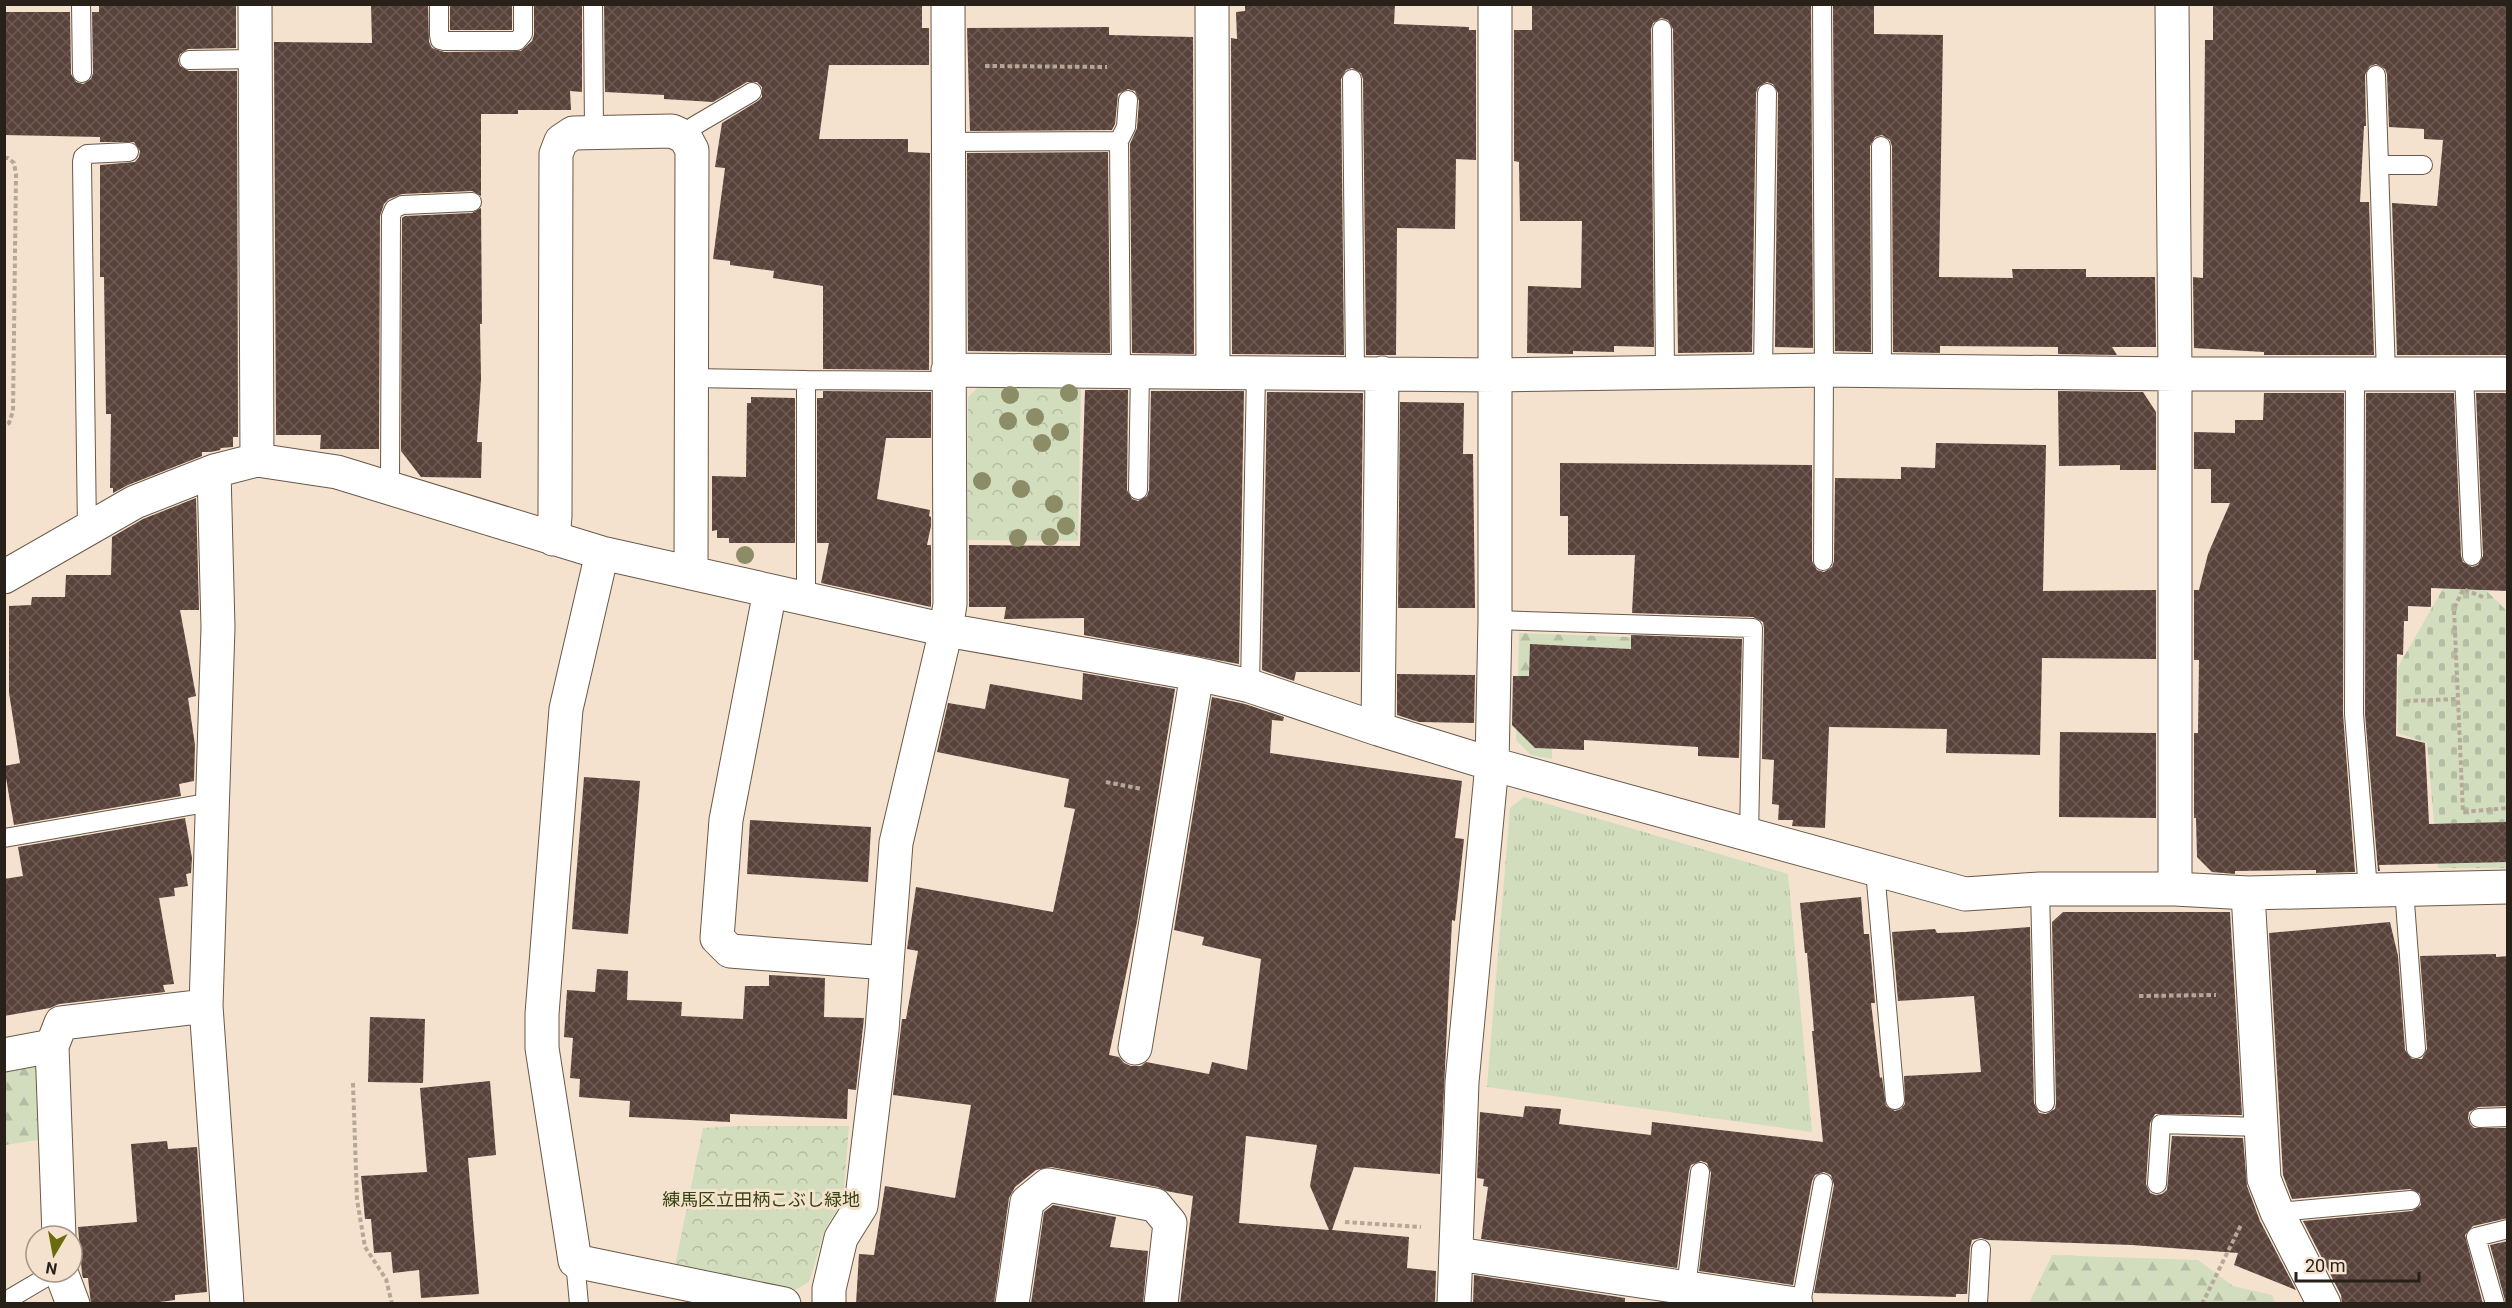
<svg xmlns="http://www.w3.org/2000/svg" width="2512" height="1308" font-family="Roboto,'Noto Sans JP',sans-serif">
	<defs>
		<pattern id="grass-tufts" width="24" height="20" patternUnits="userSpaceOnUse" patternTransform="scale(1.5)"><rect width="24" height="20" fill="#d2ddbe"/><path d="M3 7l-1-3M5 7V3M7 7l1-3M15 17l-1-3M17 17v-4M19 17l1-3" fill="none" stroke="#b4bda3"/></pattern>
		<pattern id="forest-firs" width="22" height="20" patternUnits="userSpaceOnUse" patternTransform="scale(1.5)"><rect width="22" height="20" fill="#d2ddbe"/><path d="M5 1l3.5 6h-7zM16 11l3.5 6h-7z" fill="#b4bda3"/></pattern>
		<pattern id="cemetery-stones" width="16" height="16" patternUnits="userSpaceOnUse" patternTransform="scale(1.5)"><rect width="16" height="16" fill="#d2ddbe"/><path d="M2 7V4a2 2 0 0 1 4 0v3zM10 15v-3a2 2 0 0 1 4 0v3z" fill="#b4bda3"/></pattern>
		<pattern id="park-crowns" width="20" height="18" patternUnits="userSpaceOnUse" patternTransform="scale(1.5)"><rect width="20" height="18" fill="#d2ddbe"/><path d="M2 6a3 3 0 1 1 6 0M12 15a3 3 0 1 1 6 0" fill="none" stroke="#b4bda3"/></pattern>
		<pattern id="building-cross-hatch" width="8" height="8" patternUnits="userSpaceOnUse" patternTransform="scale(1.5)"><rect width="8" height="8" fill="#58423a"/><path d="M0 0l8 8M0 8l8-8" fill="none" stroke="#6c5a54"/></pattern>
	</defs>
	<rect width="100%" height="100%" fill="#f4e2ce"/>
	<path fill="url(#grass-tufts)" d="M1524 797 1788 874 1812 1132 1487 1087 1510 808Z"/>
	<path fill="url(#forest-firs)" d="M1519 633 1737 641V654L1531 644 1526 739 1535 748 1552 749V759L1531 755 1516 740Z
		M40 1059 44 1139 5 1145V1066Z
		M2052 1255 2198 1260 2233 1286 2272 1295 2275 1303H2029Z"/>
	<path fill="url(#cemetery-stones)" d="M2465 570 2507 611V868H2438L2427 743 2398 733V667L2452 573Z"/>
	<path fill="url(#park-crowns)" d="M978 387 1081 389 1078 541 967 540 968 397Z
		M739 1126H849L843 1200 825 1229 809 1282 791 1292 675 1266 703 1128Z"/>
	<path fill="url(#building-cross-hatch)" fill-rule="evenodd" d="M99 4H236V48L188 49 180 54 178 60 180 66 189 71H237L238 437H233V447L221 448 220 450 211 452H202V456L128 485 113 493V488H110L111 414H106L104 277H100V165L135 162 139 157 140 151 134 142H100V137L4 135V12H70L71 74 76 82 83 84 91 79 93 73 92 12H99Z
		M371 4H428L429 42 432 48 444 52 521 51 532 41 534 35V4H582V92L570 91 571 110H518V114H481V196L472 191 402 194 389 199 384 204 380 216 379 449H320L321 435H276L274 42 372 43Z
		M450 4H512V30H450Z
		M604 4H922V28H929V65H829L819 139H908V152L930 153 929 370 823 369V286L773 278 774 271 730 265V261L713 259 725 168 715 167 722 123 758 101 762 97V87L757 82H747L713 102 664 99V95L605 92Z
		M1245 4H1395L1394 24 1469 27V30H1476V160L1456 159 1455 229 1397 228 1396 355H1366L1363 79 1361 73 1352 68 1346 70 1341 79 1344 355 1232 354 1231 38 1237 39 1236 12 1245 11Z
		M1532 4H1811L1813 348 1775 347 1778 93 1773 84 1767 82 1758 87 1756 93 1752 352 1678 353 1673 29 1668 20 1661 18 1653 23 1651 29 1654 347 1614 346V352L1573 351V354L1527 353 1528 286 1581 288 1582 221H1520L1519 162 1514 161V30H1532Z
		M1833 4H1874V34L1943 35 1939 277 2013 278 2012 269H2086V277H2155L2156 347H2112L2117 355 2058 354V347L1940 346V353L1893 352 1892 146 1890 140 1882 135 1875 137 1870 146 1871 352 1835 351Z
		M2213 4H2508V355H2397L2392 203 2437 206 2443 140 2424 139V129L2389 127 2387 74 2385 69 2376 64 2370 66 2365 75 2366 126H2364L2360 202H2369L2374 355H2264V352L2194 348 2193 277 2203 278 2205 40H2213Z
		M1109 27V35L1193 37 1194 354 1132 353 1130 144 1137 128 1139 101 1135 91 1128 89 1118 94 1115 124 1112 130 970 131 967 28Z
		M1108 152 1110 353 968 351 967 153Z
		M481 208 482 324H480L481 379 477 442H482L481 478 421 477 401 451 402 218 405 216 472 213Z
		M1085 390H1128L1127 490 1132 499 1138 501 1147 496 1149 490 1151 391H1244L1239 664 1084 635V618L1004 619 1006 607H969V545L1080 546Z
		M823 391 931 392V438H886L877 499 930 510 929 516 931 517V526L927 545H931V607L821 583 829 543H817V398H823Z
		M2058 391 2143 392 2156 412V470H2120V465L2059 466Z
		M1267 392 1363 393 1360 672H1296L1294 681 1262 670Z
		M2264 393H2344L2343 714 2355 872 2316 873V870L2235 871V874L2212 872 2197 857 2196 818H2194V733H2198L2199 660H2194V590H2199L2208 554 2230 503H2211V469H2194V432L2235 433V420H2263Z
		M2366 393H2454L2461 556 2463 562 2472 567 2478 565 2483 556 2476 393H2508V591L2431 588V607L2408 606V621H2404L2403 655 2397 654 2396 736 2425 743 2429 824 2508 822V862L2379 865 2380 871H2378L2365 714Z
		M751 397 795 398V543H729V538H717V530L712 531V476L746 477 747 403H751Z
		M1400 402 1464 403 1463 454H1473L1475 608H1398Z
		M1936 443 2046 445 2043 591 2156 590V659L2042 658 2040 755 1946 753 1947 729 1829 727 1825 828 1792 826 1793 820H1778L1779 805 1772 804 1774 760 1762 759 1764 628 1763 622 1753 617 1632 613 1635 555H1568V516H1560V463L1812 465V561L1817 570 1824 572 1832 567 1834 561 1835 478 1901 479V467L1935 468Z
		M196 498 199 610H180L196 696 188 698 195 745 194 781 179 784 181 796 14 825 4 766 20 763 9 693V606L31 605 32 597H65L66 575H111L112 537 143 519Z
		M1631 635 1742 639 1739 758 1698 756V747L1584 740V750L1535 748 1512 725 1513 676H1529L1530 644 1631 649Z
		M1083 673 1175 689 1137 922 1109 1055 1119 1057 1124 1063 1131 1066H1141L1146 1062 1209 1074 1212 1062 1247 1070 1261 959 1202 945 1204 937 1174 930 1212 697 1245 704 1284 717 1283 721 1272 720 1270 753 1462 781 1455 838 1464 839 1455 921 1452 920 1440 1174 1354 1167 1332 1230 1409 1237 1407 1268 1436 1271 1435 1304H1180L1193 1196 1166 1191 1158 1187 1051 1167 1036 1170 1015 1187 1009 1198 994 1304H856L859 1254 874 1255 885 1186 955 1198 971 1105 893 1095 902 1019H906L918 951 907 949 916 887 1053 912 1075 809 1064 807 1069 779 937 752 948 703 985 709 990 684 1082 700ZM1246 1136 1317 1145 1310 1186 1329 1230 1239 1223Z
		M1397 674 1475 675 1474 723 1419 722 1397 715Z
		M2060 732 2156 733V818L2059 817Z
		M584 777 640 781 628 934 572 929Z
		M185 818 192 858 191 873 186 874 188 886 174 888 175 896 159 898 174 984 163 985 165 992 59 1004 50 1008 4 1016V879L23 876 18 847Z
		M750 820 871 827 868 882 747 874Z
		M1861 897 1864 934H1869L1875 1003H1871L1880 1078 1882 1077 1886 1106 1895 1111 1901 1109 1905 1104 1904 1076 1981 1072 1974 996 1898 1001 1892 932 1935 929 1937 933 1965 932 2030 927 2034 1103 2039 1113 2046 1114 2055 1109 2056 1103 2052 922 2063 912H2230L2242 1115 2155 1114 2150 1123 2146 1184 2150 1193 2156 1195 2162 1194 2167 1190 2172 1136 2243 1138 2247 1186 2260 1221 2296 1290 2234 1265 2238 1253 2132 1245 1988 1240 1981 1238 1972 1240 1970 1248 1967 1294H1956V1297L1814 1293 1834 1185 1831 1175 1824 1172 1815 1175 1812 1181 1793 1285 1699 1271 1711 1173 1707 1163 1701 1161 1691 1165 1689 1171 1677 1268 1481 1239 1488 1187 1483 1186 1484 1179 1477 1178 1480 1112 1523 1117 1525 1106 1561 1109 1559 1124 1651 1135 1652 1122 1823 1142 1812 1031H1814L1807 953H1805L1800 903Z
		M2390 922 2398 956 2405 1050 2412 1059H2422L2427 1049 2420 956 2496 954V957L2508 956V1106L2478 1107 2469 1112 2468 1118 2470 1124 2474 1128H2508V1218L2473 1226 2465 1235 2483 1304H2342L2341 1295 2303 1221 2412 1211 2421 1205 2420 1194 2410 1189 2292 1199 2283 1175 2269 933Z
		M597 969 628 971 627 1000 682 1002 681 1016 743 1019 745 986H769V975L825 978 824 1017 864 1018 856 1090 848 1089 847 1119 730 1114V1122L629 1117 630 1101 579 1097 580 1079 570 1078 573 1038 564 1037 567 990 595 992Z
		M370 1017 425 1019 423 1083 368 1082Z
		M490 1081 496 1155 468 1158 479 1294 421 1298 419 1270 393 1273 391 1252 374 1253 371 1219H365L361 1176 427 1172 420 1088Z
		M167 1141 168 1149 197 1147 207 1292 175 1295V1300L145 1304H91L88 1278H83L82 1274 78 1227 137 1222 131 1144Z
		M1053 1205 1116 1217 1110 1247 1148 1251 1143 1304H1031L1044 1212Z
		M2508 1241V1304H2506L2490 1245Z
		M1474 1275 1625 1298V1304H1473Z"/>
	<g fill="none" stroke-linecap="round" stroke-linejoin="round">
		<g stroke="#695948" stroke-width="20">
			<path id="service" d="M81 4 82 73
				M439 4V35L440 40 444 41H517L523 34V4
				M593 4 594 133
				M1822 4 1824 370 1823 561
				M1662 29 1665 373
				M189 60 255 59
				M2376 75 2386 374
				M1352 79 1355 372
				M685 137 694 126 752 92
				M948 142 1119 141
				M1881 146 1882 371
				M2379 165H2423
				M1121 371 1119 141 1126 127 1128 100
				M1763 371 1767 93
				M2355 374 2354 714 2368 890
				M2464 374 2472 556
				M692 378 806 380V599
				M806 380 948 381
				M390 488 391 216 394 209 402 205 472 202
				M1138 490 1140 371
				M87 530 82 162 83 157 87 154 129 152
				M1495 620 1753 628 1749 836
				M1250 686 1256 372
				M4 838 212 802
				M1875 870 1895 1100
				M2040 889 2045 1103
				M2404 889 2416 1049
				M2479 1118 2508 1117
				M2157 1184 2161 1124 2260 1127
				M2277 1212 2411 1200
				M575 1261 579 1304
				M1686 1288 1700 1172
				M4 1302 55 1272
				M1801 1304 1823 1183
				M1978 1304 1981 1249
				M2495 1304 2476 1237 2508 1229"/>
		</g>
		<g stroke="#695948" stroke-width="35">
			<path id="minor" d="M255 4 257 460
				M1212 4 1213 372
				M2172 4 2175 374V889
				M948 370 1495 375 1824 370 2175 374H2508
				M214 471 218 627 206 1006 227 1304
				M553 539 555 516 556 154 561 141 573 133 672 131 685 137 692 150 691 573
				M602 553 566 709 542 1014V1048L575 1261 784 1304
				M4 577 135 502 214 471 257 460 337 472 602 553 946 630 1197 674 1250 686 1378 729 1492 764 1965 894 2040 889H2175L2248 893 2508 887
				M770 591 726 820 717 938 730 951 887 963
				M1378 729 1382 373
				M2248 893 2264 1179 2277 1212 2324 1304
				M52 1046 59 1236
				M1135 1048 1197 674
				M4 1055 52 1046 61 1023 206 1006
				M1457 1254 1796 1304
				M61 1272 73 1304
				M829 1304V1289L841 1238 861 1206 882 1030 896 843 946 630 950 604 948 4
				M1012 1304 1027 1202 1048 1185 1155 1205 1170 1223 1161 1304
				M1454 1304 1462 1082 1492 764 1495 620V4"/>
		</g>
		<path stroke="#b6a898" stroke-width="4" stroke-dasharray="4.5 3" stroke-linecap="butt" d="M985 66 1107 67
			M4 158H8L14 163 16 174 13 411 9 423 4 426
			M2483 597 2463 589 2454 609 2463 812 2508 808
			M2406 701 2458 699
			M1106 782 1142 789
			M2139 996 2216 995
			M353 1083 357 1200 365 1247 386 1279 392 1304
			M1345 1222 1421 1227
			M2202 1304 2241 1225"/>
		<use href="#service" stroke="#fff" stroke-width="18"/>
		<use href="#minor" stroke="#fff" stroke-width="33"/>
	</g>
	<g fill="#8c8c66">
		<circle cx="1069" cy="393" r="9"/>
		<circle cx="1010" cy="395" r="9"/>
		<circle cx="1035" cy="417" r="9"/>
		<circle cx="1008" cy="421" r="9"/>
		<circle cx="1060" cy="432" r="9"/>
		<circle cx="1042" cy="443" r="9"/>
		<circle cx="982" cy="481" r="9"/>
		<circle cx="1021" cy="489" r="9"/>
		<circle cx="1054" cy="504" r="9"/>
		<circle cx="1066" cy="526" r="9"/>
		<circle cx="1050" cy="537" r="9"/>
		<circle cx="1018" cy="538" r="9"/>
		<circle cx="745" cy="555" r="9"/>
	</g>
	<g text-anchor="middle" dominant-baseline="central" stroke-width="6" stroke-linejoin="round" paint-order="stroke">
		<g font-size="18" fill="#364510" stroke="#f4e2ce">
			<text x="761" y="1199">練馬区立田柄こぶし緑地</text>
		</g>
	</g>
	<rect width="2512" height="1308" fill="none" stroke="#28211a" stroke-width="12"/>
	<g transform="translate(54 1254) rotate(190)"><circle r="28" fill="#f4e2ce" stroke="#a29586" stroke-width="1.5"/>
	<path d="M0-4.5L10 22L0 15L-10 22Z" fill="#696b0c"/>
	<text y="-9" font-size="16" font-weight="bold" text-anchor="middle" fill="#28211a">N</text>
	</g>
	<path d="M2296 1272v9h123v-9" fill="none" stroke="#28211a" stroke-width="3"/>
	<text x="2305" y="1272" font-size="18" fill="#28211a" stroke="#f4e2ce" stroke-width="4.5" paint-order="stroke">20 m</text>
</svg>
